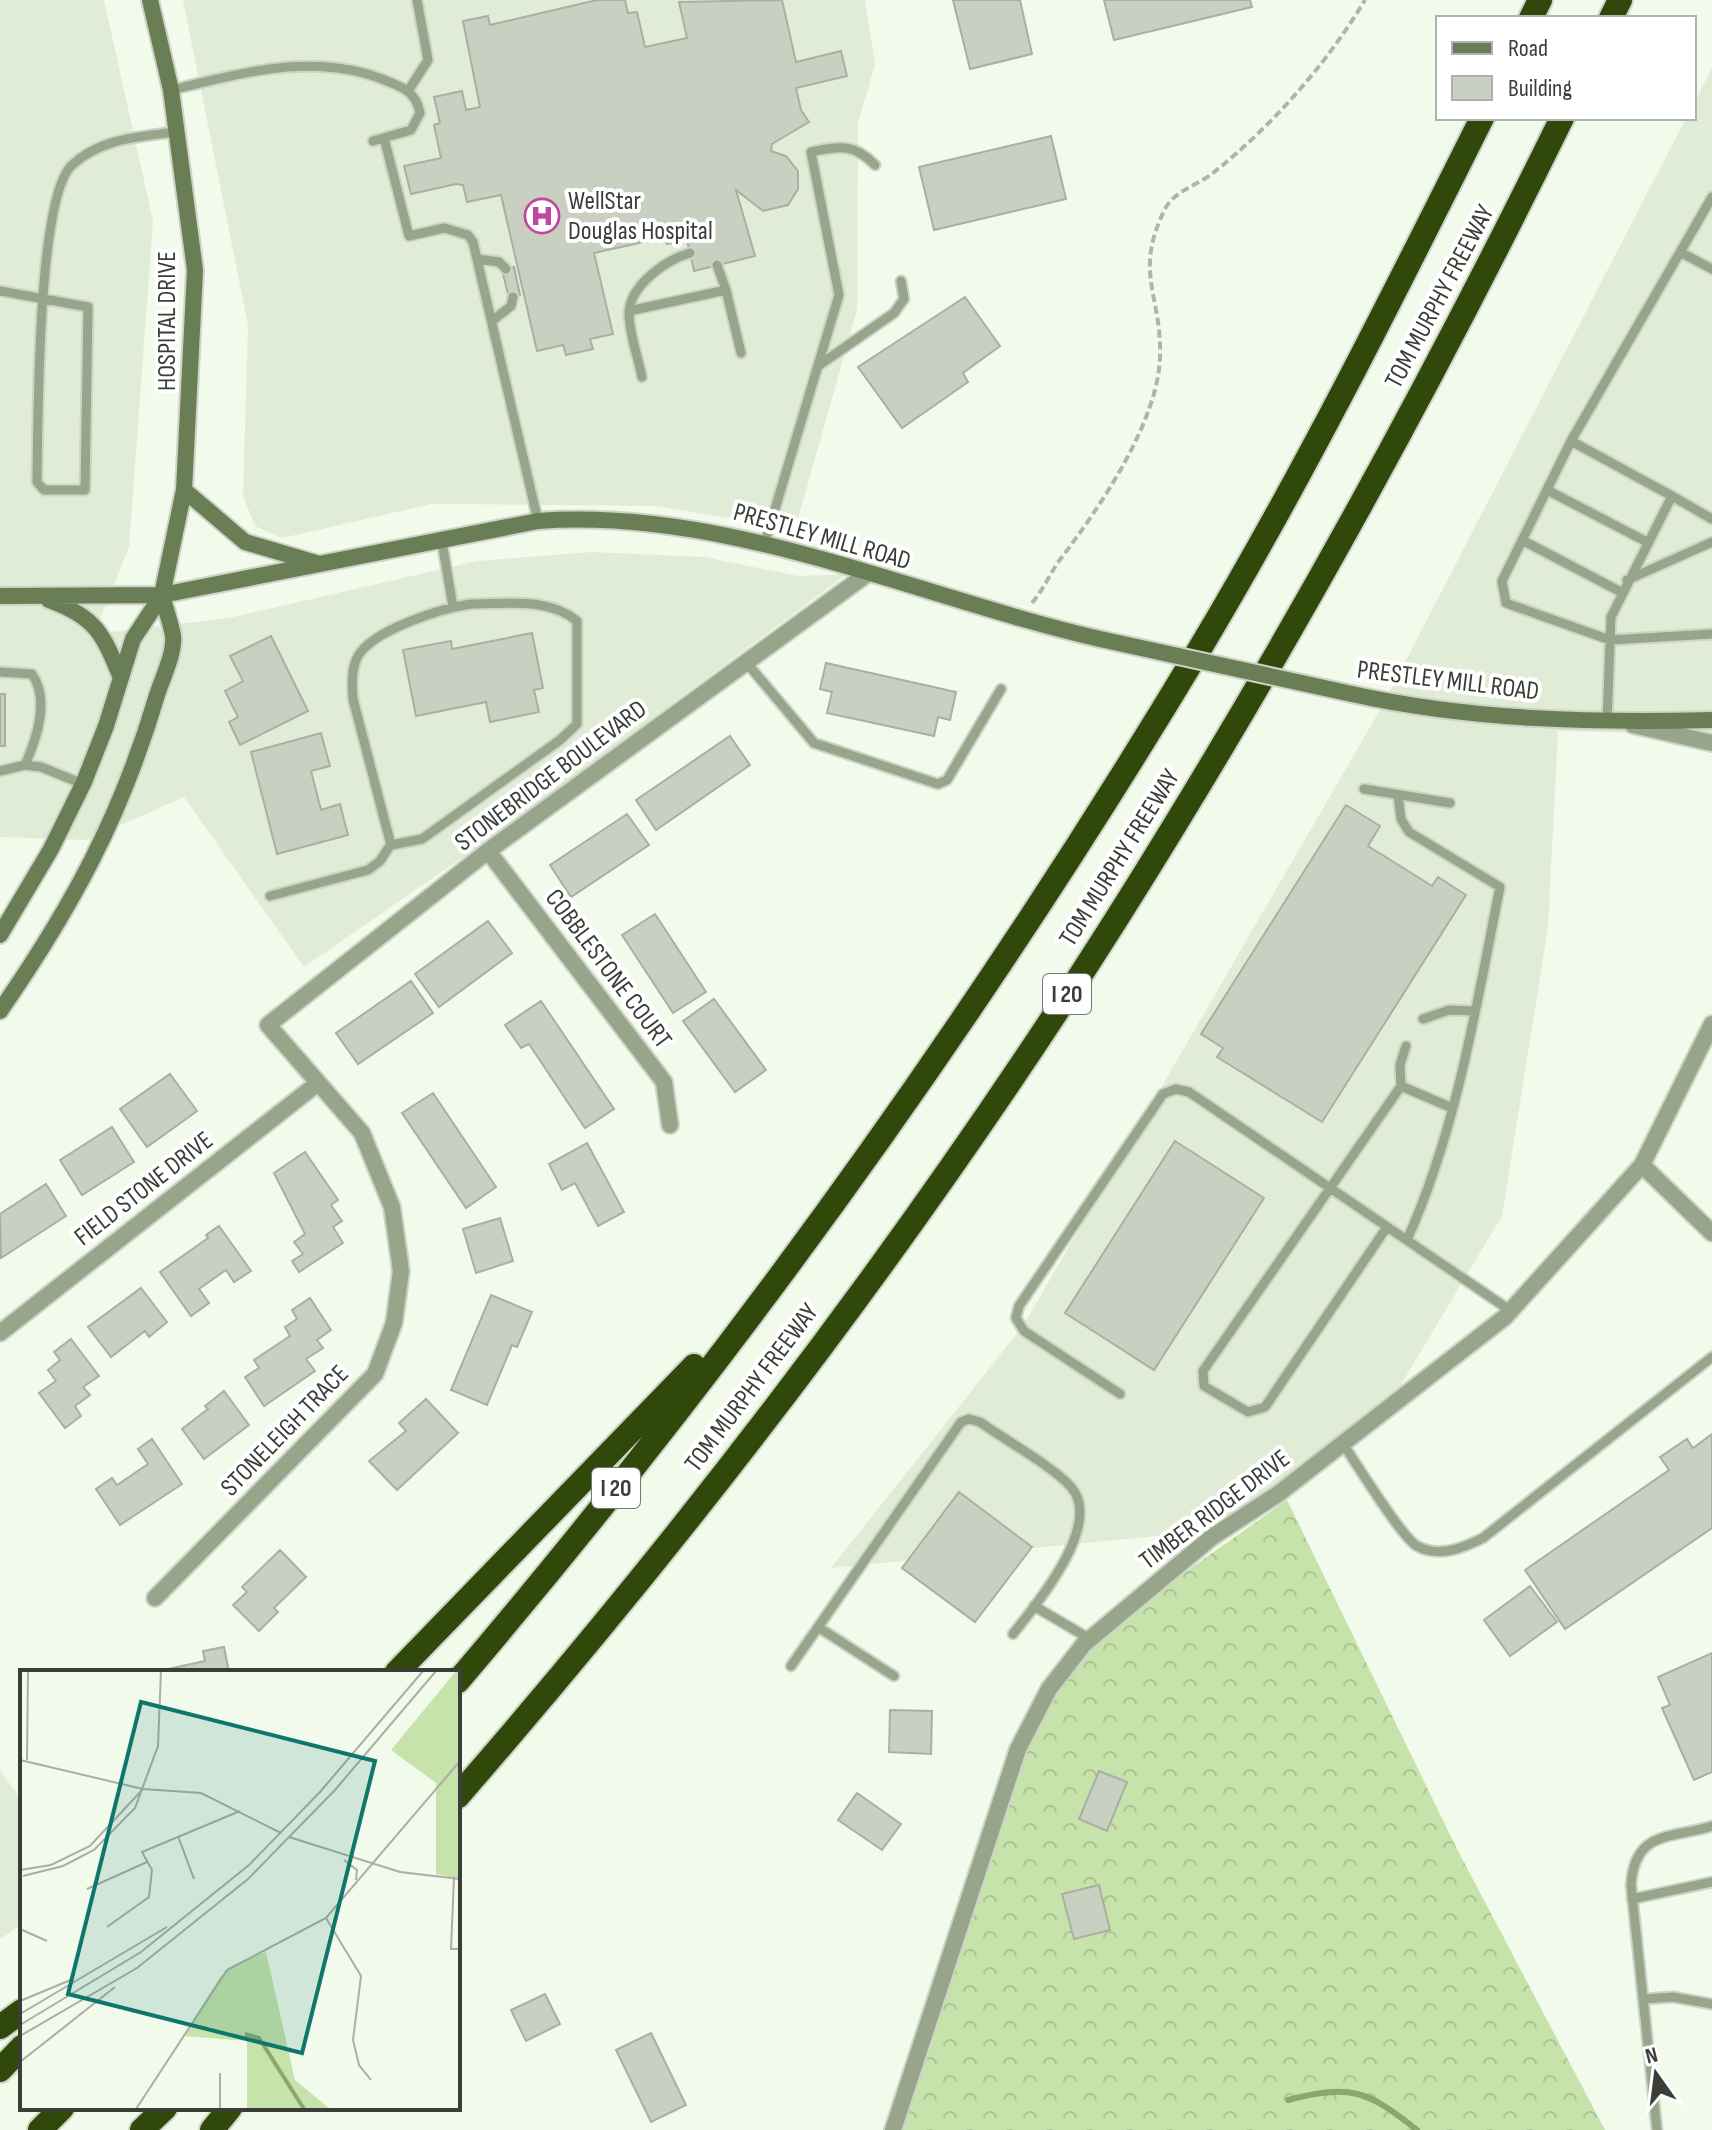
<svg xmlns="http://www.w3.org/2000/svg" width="1712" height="2130" font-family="'Sofia Sans Condensed',sans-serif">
	<defs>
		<pattern id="forest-crowns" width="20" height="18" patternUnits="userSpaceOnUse" patternTransform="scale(2)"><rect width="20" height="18" fill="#c7e3ac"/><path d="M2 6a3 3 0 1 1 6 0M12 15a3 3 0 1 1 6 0" fill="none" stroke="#acc495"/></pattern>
	</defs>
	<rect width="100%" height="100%" fill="#f2faeb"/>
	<path fill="#e1ecd7" d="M0 0H104L153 221 129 547 94 634 229 618 477 561 593 552 704 557 798 576 847 574 498 833 304 967 184 797 87 840 0 837Z
		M183 0H865L875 65 858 122 857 310 795 529 656 506 560 505 432 504 282 538 255 526 243 496 248 325Z
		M1712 68V735L1558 731 1548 927 1502 1216 1399 1388 1287 1500 1237 1528 831 1568 1023 1326 1384 703 1686 118H1694V103Z
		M0 1770 22 1801V1924L0 1939Z"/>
	<path fill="url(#forest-crowns)" d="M1287 1500 1456 1847 1605 2130H893L1018 1749 1084 1644Z"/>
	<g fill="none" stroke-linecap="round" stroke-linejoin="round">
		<path stroke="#8aa86a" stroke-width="6" d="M1288 2100C1351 2084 1367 2090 1417 2130"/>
	</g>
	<path fill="#c9d0c2" stroke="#a9b0a2" stroke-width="2" d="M597 0H625L628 13 637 12 645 47 687 38 679 2 782 0 796 62 841 51 847 76 796 88 801 110 809 122 772 144 771 151 786 156 798 171V189L788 205 763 211 736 190 755 256 694 271 687 240 667 244 666 237 594 253 613 334 590 339 593 349 566 355 563 345 537 351 501 195 467 202 463 185 456 184 411 194 404 166 441 158 434 125 440 123 434 97 462 91 466 110 480 107 463 21 488 16 490 25Z
		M953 0H1020L1032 54 970 69Z
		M1104 0H1250L1252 7 1114 40Z
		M1051 136 1066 199 934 230 919 167Z
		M514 267 520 295 509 298 502 270Z
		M965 297 1000 346 963 373 968 382 902 428 858 367Z
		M532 633 543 688 534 690 539 712 490 722 486 702 416 716 403 650 451 641 452 649Z
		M271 636 308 711 240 745 229 722 238 717 225 691 243 681 230 656Z
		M826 663 956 692 950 720 938 717 934 736 827 713 832 692 820 689Z
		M0 694H5V746H0Z
		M321 733 330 766 311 771 321 810 340 804 348 835 277 854 251 752Z
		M730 736 750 765 656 830 636 800Z
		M1346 805 1380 826 1368 846 1432 886 1438 877 1466 895 1322 1122 1217 1057 1223 1048 1201 1034Z
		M627 814 649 845 571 897 550 865Z
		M655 914 706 992 673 1013 622 935Z
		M488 921 512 953 439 1007 415 974Z
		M411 981 433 1013 358 1064 336 1033Z
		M714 999 766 1070 735 1092 683 1021Z
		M541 1001 614 1109 585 1128 529 1044 521 1048 505 1025Z
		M170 1074 197 1111 147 1147 120 1109Z
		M433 1093 496 1187 466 1208 402 1113Z
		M112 1127 134 1162 82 1195 60 1160Z
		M1175 1141 1264 1198 1154 1370 1065 1313Z
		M587 1143 624 1212 598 1226 575 1183 562 1190 549 1164Z
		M305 1152 338 1200 331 1205 342 1221 333 1227 343 1243 299 1272 292 1261 303 1254 294 1242 305 1234 274 1173Z
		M46 1184 66 1216 1 1258 0 1214Z
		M500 1218 513 1261 476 1273 463 1229Z
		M219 1226 251 1271 234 1282 226 1270 199 1289 209 1303 191 1316 160 1272 208 1238 206 1235Z
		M141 1288 167 1322 149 1337 145 1331 111 1357 88 1327Z
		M491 1295 532 1312 517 1347 512 1345 487 1405 451 1390Z
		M310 1298 331 1330 317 1340 323 1348 306 1359 315 1371 264 1406 245 1377 259 1368 254 1360 290 1336 285 1327 297 1319 292 1310Z
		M71 1339 99 1376 83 1387 90 1395 75 1406 81 1416 65 1428 39 1393 56 1381 48 1370 60 1360 54 1352Z
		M224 1391 249 1425 204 1459 182 1429 208 1409 205 1406Z
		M426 1399 458 1433 397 1490 369 1461 406 1431 399 1423Z
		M1712 1434V1528L1565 1629 1525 1570 1669 1470 1660 1457 1687 1439 1693 1448Z
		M152 1439 182 1484 120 1525 96 1489 112 1478 117 1485 148 1464 138 1449Z
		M959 1492 1032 1547 975 1622 902 1568Z
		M280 1550 306 1577 274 1608 278 1612 259 1631 233 1605 247 1592 242 1587Z
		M1530 1586 1557 1622 1510 1656 1484 1620Z
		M224 1647 229 1672H154L205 1661 203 1651Z
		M1712 1653V1772L1694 1780 1662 1708 1670 1705 1658 1677Z
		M890 1710 932 1711 931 1754 889 1752Z
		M1099 1771 1127 1782 1107 1831 1079 1819Z
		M857 1793 901 1824 882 1850 838 1820Z
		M1099 1885 1110 1930 1074 1939 1062 1894Z
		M545 1994 560 2024 526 2041 511 2010Z
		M651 2033 686 2105 651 2122 616 2050Z"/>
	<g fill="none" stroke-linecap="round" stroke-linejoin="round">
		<g stroke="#cdd4c7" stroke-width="13">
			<path id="lane" d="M171 90C242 73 316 51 387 81 405 88 416 93 420 113L411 130 373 141
				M408 91 428 60 417 0
				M384 138 409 236 444 228 468 235 473 242 538 521
				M1680 252 1712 269
				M477 259 499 262 506 269
				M717 265 726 290
				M0 291 88 307 85 490H44L37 482C38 425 37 197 72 165 101 138 139 137 175 132
				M629 311 726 290 741 353
				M492 321 511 306 513 297
				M818 366 894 313 904 299 901 281
				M642 377C638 357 629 333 629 313 630 285 666 260 690 253
				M1571 441 1502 581 1506 603 1610 640 1712 634
				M1547 490 1647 542
				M1672 496 1712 519
				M1522 540 1621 592
				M442 542 453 607
				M764 546 839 295 811 152C839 146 854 143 875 165
				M1627 580 1712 542
				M471 604C507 604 548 597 577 621V724L560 740 422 839 391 845 353 699C352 684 351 669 358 656 373 630 442 608 471 604Z
				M746 662 814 743 938 784 947 780 1001 689
				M0 672 32 674C50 700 37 738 25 765L41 767 83 784
				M1607 721 1611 617 1672 496 1571 441 1712 197
				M0 771 25 765
				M1364 789 1450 803
				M1398 795 1401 819 1409 832 1500 887C1476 1007 1457 1129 1407 1240
				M270 896 368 870 380 861 391 844
				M1423 1019 1449 1010 1475 1011
				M1401 1086 1400 1065 1406 1046
				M1387 1227 1265 1407 1248 1412 1204 1386 1203 1371 1401 1086 1452 1108
				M1120 1394 1024 1331 1016 1318 1019 1306 1163 1094 1176 1089 1189 1092 1511 1311
				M1343 1444C1356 1463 1402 1538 1417 1546 1439 1558 1463 1548 1483 1538L1712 1357
				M1034 1606 1090 1639
				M818 1627 894 1676
				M791 1666 961 1422 969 1419 980 1422C1002 1438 1055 1468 1071 1487 1104 1524 1036 1605 1013 1634
				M1632 1899 1712 1882
				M1643 1999 1673 1997 1712 2004
				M1657 2130 1631 1885C1635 1830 1670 1839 1712 1826"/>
		</g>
		<g stroke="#cdd4c7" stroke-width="20">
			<path id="street" d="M1633 725 1712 743
				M488 851 664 1082 670 1125
				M1642 1165 1712 1233
				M0 1333 318 1083
				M155 1598 375 1374 394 1323 401 1271 392 1207 362 1133 268 1025 488 851 867 574
				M893 2130 1018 1749 1049 1689 1084 1644 1212 1537 1278 1494 1505 1317 1642 1165 1712 1024"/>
		</g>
		<g stroke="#cdd4c7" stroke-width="20">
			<path id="secondary" d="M184 490 245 542 316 563
				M0 596 162 595 538 521C728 507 917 597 1100 639
				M49 600C96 617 103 634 121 678
				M1352 694C1469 720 1593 723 1712 720
				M0 935 51 849 84 782 106 726 133 639 162 595 184 490 195 270 171 90 150 0
				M0 1011C72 907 121 817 157 695 162 679 175 653 173 636 171 623 165 608 162 595"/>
		</g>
		<g stroke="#cdd4c7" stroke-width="28">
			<path id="highway" d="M1531 18 1540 0
				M1611 18 1620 0
				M397 1672 694 1366
				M458 1681C732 1359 981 1013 1199 650 1302 478 1392 298 1482 118
				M458 1796C719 1496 966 1168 1173 828 1314 598 1443 360 1562 118
				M0 2027 22 2011
				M0 2070 22 2047
				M40 2130 62 2108
				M142 2130 165 2108
				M212 2130 230 2108"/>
		</g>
		<path stroke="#afb5a9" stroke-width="4" stroke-dasharray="8 4" stroke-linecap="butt" d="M1032 603C1044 589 1051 571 1062 557 1100 507 1158 422 1160 357 1162 294 1133 274 1165 209 1174 191 1198 185 1213 173 1272 126 1326 65 1365 0"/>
		<use href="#lane" stroke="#97a58a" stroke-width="9"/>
		<use href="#street" stroke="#97a58a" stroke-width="16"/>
		<use href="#secondary" stroke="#6a7e56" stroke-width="16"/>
		<use href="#highway" stroke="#30490a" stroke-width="24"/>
		<g stroke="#cdd4c7" stroke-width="20" stroke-linecap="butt">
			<path id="secondary-bridge" d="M1100 639 1352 694"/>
		</g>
		<use href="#secondary-bridge" stroke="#6a7e56" stroke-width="16"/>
	</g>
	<defs>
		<g id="hospital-ring" transform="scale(1.8)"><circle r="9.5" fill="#fff" stroke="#bf489f" stroke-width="1.5"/><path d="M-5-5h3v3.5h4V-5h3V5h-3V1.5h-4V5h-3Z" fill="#bf489f"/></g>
	</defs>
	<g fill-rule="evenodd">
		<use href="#hospital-ring" x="542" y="216"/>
	</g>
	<g text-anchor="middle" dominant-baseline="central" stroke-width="8" stroke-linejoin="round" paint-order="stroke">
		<g fill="#fff" stroke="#767874" stroke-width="2">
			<rect x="1043" y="974" width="48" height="40" rx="6"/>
			<rect x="592" y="1468" width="48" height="40" rx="6"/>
		</g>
		<g font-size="24" font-weight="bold" fill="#3b3e38">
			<text x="1067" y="994">I 20</text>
			<text x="616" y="1488">I 20</text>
		</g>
		<g font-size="26" fill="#3b3e38" stroke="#fff" text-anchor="start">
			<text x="568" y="201">WellStar<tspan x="568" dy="30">Douglas Hospital</tspan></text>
		</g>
		<g font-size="26" fill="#3b3e38" stroke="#fff">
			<text transform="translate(1440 297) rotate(-62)">TOM MURPHY FREEWAY</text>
			<text transform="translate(167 321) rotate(-90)">HOSPITAL DRIVE</text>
			<text transform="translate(822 537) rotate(16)">PRESTLEY MILL ROAD</text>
			<text transform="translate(1448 681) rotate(7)">PRESTLEY MILL ROAD</text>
			<text transform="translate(551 776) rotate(-37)">STONEBRIDGE BOULEVARD</text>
			<text transform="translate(1120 858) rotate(-58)">TOM MURPHY FREEWAY</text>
			<text transform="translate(608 969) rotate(53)">COBBLESTONE COURT</text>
			<text transform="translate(144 1189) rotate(-38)">FIELD STONE DRIVE</text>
			<text transform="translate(752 1388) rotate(-53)">TOM MURPHY FREEWAY</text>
			<text transform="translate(285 1431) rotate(-46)">STONELEIGH TRACE</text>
			<text transform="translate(1215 1510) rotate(-37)">TIMBER RIDGE DRIVE</text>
		</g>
	</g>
	<g transform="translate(20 1670)">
		<rect width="440" height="440" fill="#f2faeb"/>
		<path d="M436 1H440V209L416 204V113L371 80ZM246 282 275 410 310 439H227V371L163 366 200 307 213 295Z" fill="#c7e3ac"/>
		<path fill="none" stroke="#8aa86a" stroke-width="4" d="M225 364 239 368 284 439"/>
		<path fill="none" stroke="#a9afa3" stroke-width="2" d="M0 90 123 119 181 123 261 163M7 90 8 1M158 166 174 209M269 167 380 202 440 209M324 190 337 200 336 210M0 200 31 195 70 176 123 119M3 206 43 196 74 180 115 138 138 76 141 1M434 207 431 279H440M67 219 127 192M306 248 341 306 333 370 339 395 351 410M87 257 129 227 132 200 122 182 220 141M0 259 27 271M0 331 53 309M0 344 147 257M0 355 121 282 229 195 300 122 403 1M0 366 117 298 228 209 315 120 416 1M0 392 95 317M116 439 207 300 306 248 440 91M200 439V403"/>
		<path fill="#0f766e" fill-opacity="0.15" stroke="#0f766e" stroke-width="4" d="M121 32 355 91 282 383 48 324Z"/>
		<rect width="440" height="440" fill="none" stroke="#3b3e38" stroke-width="4"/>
	</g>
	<rect x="1436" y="16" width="260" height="104" fill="#ffffff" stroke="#b1b2af" stroke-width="2"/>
	<rect x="1452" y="42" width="40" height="12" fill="#6a7e56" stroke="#b1b2af" stroke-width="2"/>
	<text x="1508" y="56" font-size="24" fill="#3b3e38">Road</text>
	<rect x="1452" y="76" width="40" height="24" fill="#c9d0c2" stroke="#b1b2af" stroke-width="2"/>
	<text x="1508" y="96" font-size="24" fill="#3b3e38">Building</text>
	<g transform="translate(1656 2074) rotate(346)" stroke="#ffffff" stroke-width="6" paint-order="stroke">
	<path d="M0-6L14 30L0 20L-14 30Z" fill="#3b3e38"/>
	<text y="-12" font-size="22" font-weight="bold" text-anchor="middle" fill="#3b3e38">N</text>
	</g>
</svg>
